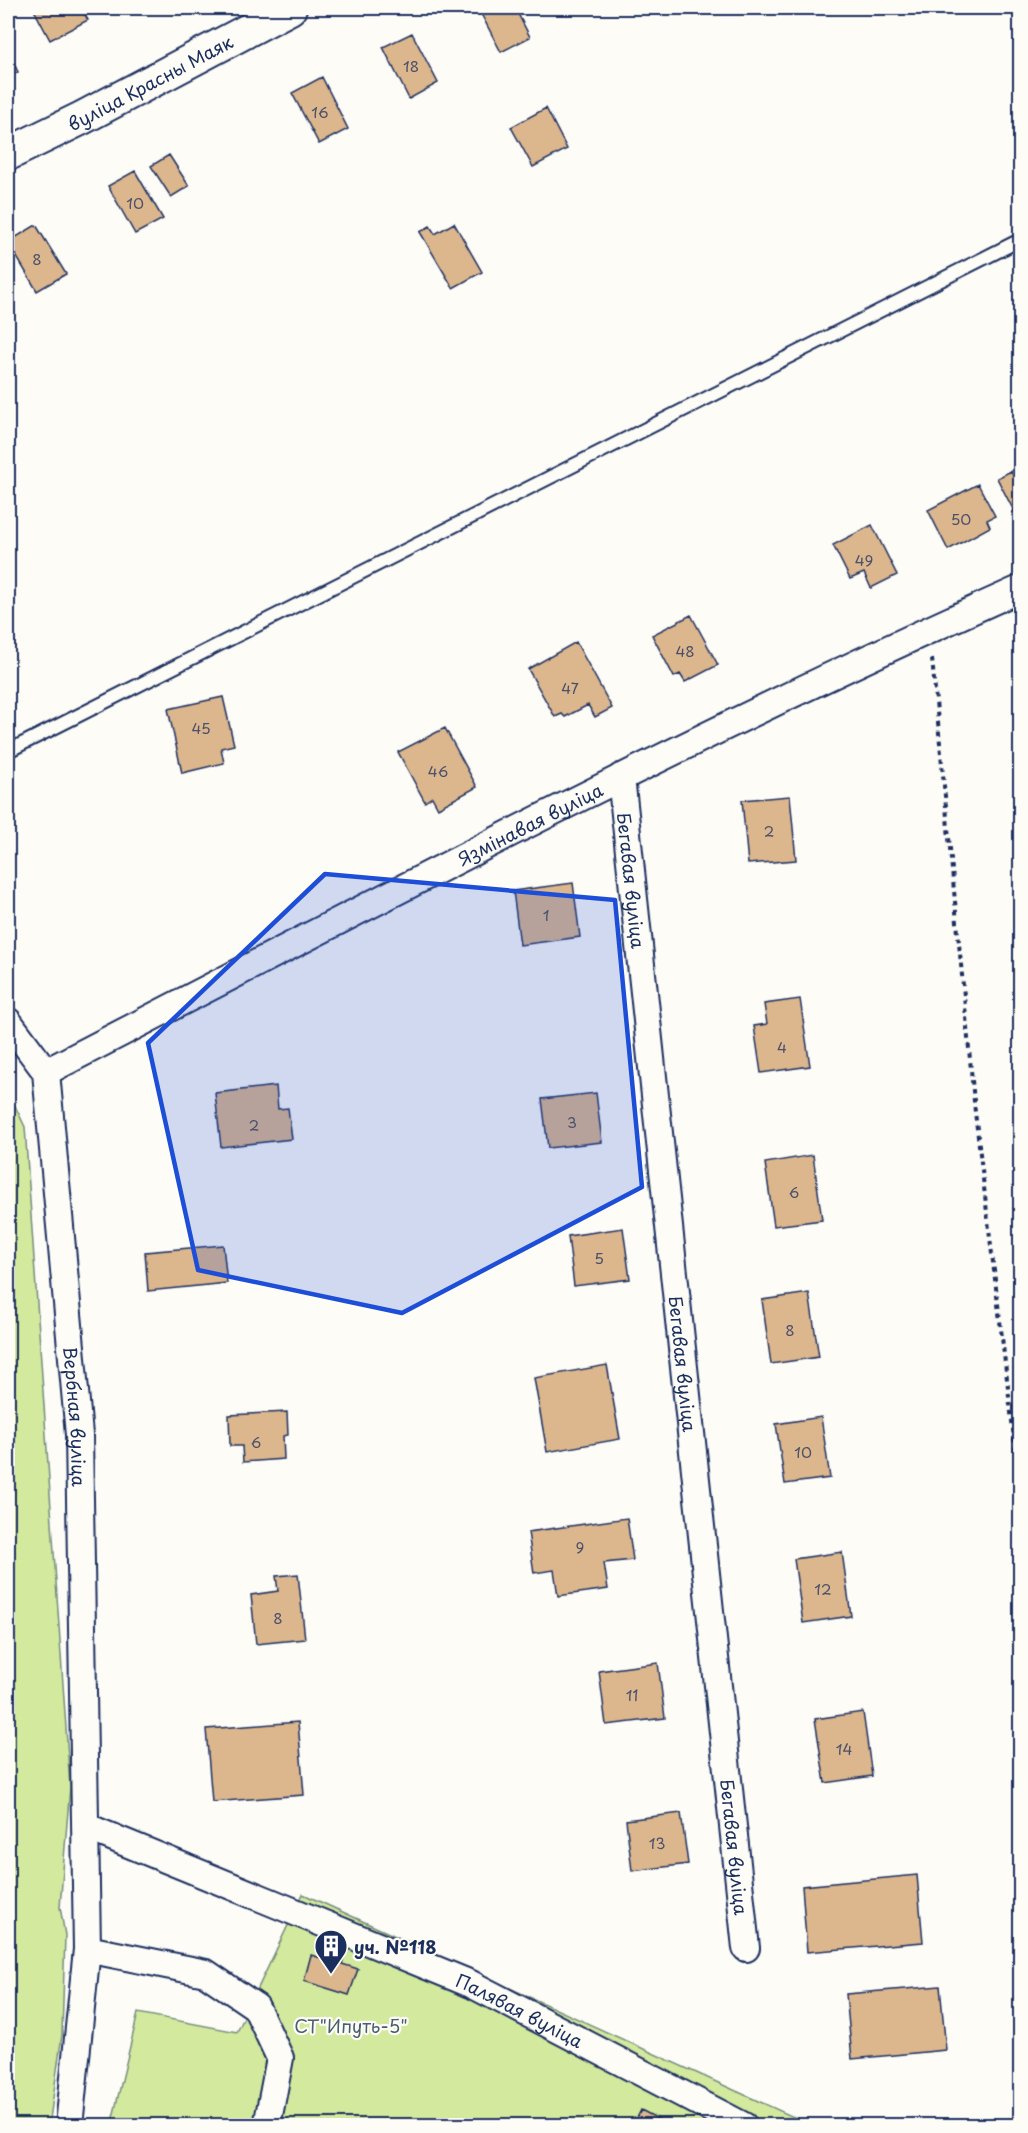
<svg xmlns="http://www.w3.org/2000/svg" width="1028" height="2133" font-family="'Playpen Sans',sans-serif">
	<rect width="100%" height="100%" fill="#fdfcf7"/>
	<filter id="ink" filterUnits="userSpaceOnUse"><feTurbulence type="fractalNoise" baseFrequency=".0167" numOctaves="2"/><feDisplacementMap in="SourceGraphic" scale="12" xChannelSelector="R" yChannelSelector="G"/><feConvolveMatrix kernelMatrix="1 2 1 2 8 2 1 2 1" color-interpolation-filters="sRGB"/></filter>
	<g filter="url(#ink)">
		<path fill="#d2e99e" stroke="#768c7e" stroke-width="1.5" d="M8 1091 25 1127 70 1787 60 1907 65 1935 62 2035 49 2126 8 2125Z
			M303 1894 811 2125 111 2126 138 2013 237 2032Z"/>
		<path fill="#dcb68d" stroke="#1b2f5e" stroke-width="1.5" d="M33 8H81L88 20 50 40Z
			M478 8H515L530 37 501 52Z
			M412 33 438 83 409 99 383 47Z
			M8 51 18 72 8 78Z
			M322 77 348 129 319 144 292 93Z
			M546 108 567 149 533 167 511 127Z
			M169 155 189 186 171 197 151 166Z
			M135 171 163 219 135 234 108 186Z
			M454 223 482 272 453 288 420 232 430 226 435 234Z
			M36 225 66 274 37 291 8 242Z
			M1011 471 1020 488V515L1017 517 997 478Z
			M978 484 995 516 987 520 990 527 948 550 928 510Z
			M872 525 897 575 871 588 864 573 850 579 833 545Z
			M691 615 718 665 685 682 680 674 674 677 652 635Z
			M576 642 612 708 595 717 588 705 565 717 562 714 555 717 528 669Z
			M223 697 234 745 221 748 224 763 182 773 168 709Z
			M445 728 477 787 438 808 432 797 425 802 398 752Z
			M790 796 796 860 748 864 742 800Z
			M573 883 580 937 520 945 513 891Z
			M800 999 810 1066 761 1073 754 1026 767 1024 764 1004Z
			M276 1086 278 1109 288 1108 292 1139 221 1147 215 1093Z
			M596 1093 602 1142 548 1148 542 1099Z
			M813 1155 822 1220 774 1226 765 1163Z
			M623 1228 630 1279 574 1286 568 1236Z
			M223 1245 227 1283 148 1291 145 1252Z
			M809 1293 819 1357 771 1364 762 1300Z
			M607 1365 620 1439 547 1452 534 1378Z
			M287 1412 288 1435 283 1436 284 1459 243 1462 242 1446H230L229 1415Z
			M821 1417 830 1478 785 1484 776 1424Z
			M627 1518 633 1560 604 1563 608 1589 558 1596 554 1570 534 1573 528 1532Z
			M842 1552 851 1616 803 1623 794 1559Z
			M298 1574 305 1639 256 1644 251 1595 278 1591 276 1576Z
			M658 1663 665 1718 606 1725 599 1671Z
			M863 1712 872 1776 825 1783 815 1719Z
			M298 1722 304 1795 212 1802 206 1729Z
			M681 1813 688 1864 632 1871 626 1820Z
			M917 1875 923 1942 807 1952 802 1886Z
			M330 1952 344 1956 342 1964 358 1969 349 1995 304 1981 311 1955 328 1960Z
			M940 1986 946 2050 852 2059 846 1994Z
			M641 2110 664 2122 662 2126H633Z"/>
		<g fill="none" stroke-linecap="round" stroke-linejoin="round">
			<g stroke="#1b2f5e" stroke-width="16">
				<path id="service" d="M8 751 1020 240"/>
			</g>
			<g stroke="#1b2f5e" stroke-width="30">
				<g id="minor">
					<path id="s1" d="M621 777 746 1948"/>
					<path d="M8 1021 46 1072"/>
					<path id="s2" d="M46 1072C368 906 689 736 1020 589"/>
					<path id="s3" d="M46 1072 79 1435 87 1949 69 2126"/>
					<path id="s4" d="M87 1827 471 1984 744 2126"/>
					<path d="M87 1949 206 1973 256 2007 280 2058 267 2126"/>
				</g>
			</g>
			<g stroke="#1b2f5e" stroke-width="36">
				<g id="tertiary">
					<path id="s5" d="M8 154 82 118 290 8"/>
				</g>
			</g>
			<path stroke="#1b2f5e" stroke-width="4" stroke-dasharray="4.5 4.5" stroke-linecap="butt" d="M932 659 975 1112 1020 1488"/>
			<use href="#service" stroke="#fdfcf7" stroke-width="12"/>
			<use href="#minor" stroke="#fdfcf7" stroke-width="26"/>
			<use href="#tertiary" stroke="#fdfcf7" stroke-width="32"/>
		</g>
	</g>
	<path fill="#1d4ed8" fill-opacity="0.2" stroke="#1d4ed8" stroke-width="4.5" stroke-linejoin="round" d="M325 874 615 900 642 1187 402 1313 198 1270 148 1043Z"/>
	<defs>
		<g id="building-pin" transform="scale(1.725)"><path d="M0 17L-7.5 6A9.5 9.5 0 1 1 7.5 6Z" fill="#1b2f5e" stroke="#fdfcf7"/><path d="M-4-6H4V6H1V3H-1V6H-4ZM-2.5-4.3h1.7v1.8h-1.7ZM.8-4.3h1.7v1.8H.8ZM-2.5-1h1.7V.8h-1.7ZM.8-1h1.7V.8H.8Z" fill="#fff"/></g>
	</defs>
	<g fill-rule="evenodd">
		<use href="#building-pin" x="331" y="1946"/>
	</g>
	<g text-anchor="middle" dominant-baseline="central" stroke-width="4.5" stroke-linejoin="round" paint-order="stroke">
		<g font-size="15" fill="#4b516a">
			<text x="411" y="65">18</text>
			<text x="320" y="111">16</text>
			<text x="135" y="202">10</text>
			<text x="37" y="258">8</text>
			<text x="961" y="518">50</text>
			<text x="864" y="559">49</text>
			<text x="685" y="650">48</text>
			<text x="570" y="687">47</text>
			<text x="201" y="727">45</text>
			<text x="438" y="770">46</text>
			<text x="769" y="830">2</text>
			<text x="546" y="914">1</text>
			<text x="782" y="1046">4</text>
			<text x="572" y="1121">3</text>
			<text x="254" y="1124">2</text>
			<text x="794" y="1191">6</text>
			<text x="599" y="1257">5</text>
			<text x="790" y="1329">8</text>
			<text x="256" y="1441">6</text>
			<text x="803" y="1451">10</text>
			<text x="580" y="1546">9</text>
			<text x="823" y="1588">12</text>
			<text x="278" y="1617">8</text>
			<text x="632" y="1694">11</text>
			<text x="844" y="1748">14</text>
			<text x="657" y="1842">13</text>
		</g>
		<g font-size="18" fill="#1b2f5e" stroke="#fdfcf7">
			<text stroke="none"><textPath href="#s5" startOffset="159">вуліца Красны Маяк</textPath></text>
			<text stroke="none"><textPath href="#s2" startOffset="544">Язмінавая вуліца</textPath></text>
			<text stroke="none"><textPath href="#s1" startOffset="104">Бегавая вуліца</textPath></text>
			<text stroke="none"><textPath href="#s1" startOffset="590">Бегавая вуліца</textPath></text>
			<text stroke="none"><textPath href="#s3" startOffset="346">Вербная вуліца</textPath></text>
			<text stroke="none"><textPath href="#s1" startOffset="1076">Бегавая вуліца</textPath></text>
			<text stroke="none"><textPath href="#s4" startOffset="470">Палявая вуліца</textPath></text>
		</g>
		<g font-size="18" font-weight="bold" fill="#1b2f5e" stroke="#fdfcf7" text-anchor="start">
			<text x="354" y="1946">уч. №118</text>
		</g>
		<g font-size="18" fill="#495e6e" stroke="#fdfcf7">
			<text x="351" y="2025">СТ"Ипуть-5"</text>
		</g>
	</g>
	<rect width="1028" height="2133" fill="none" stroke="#fdfcf7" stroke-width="30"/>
	<rect x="15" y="15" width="998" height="2103" fill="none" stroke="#1b2f5e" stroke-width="2" filter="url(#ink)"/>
</svg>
